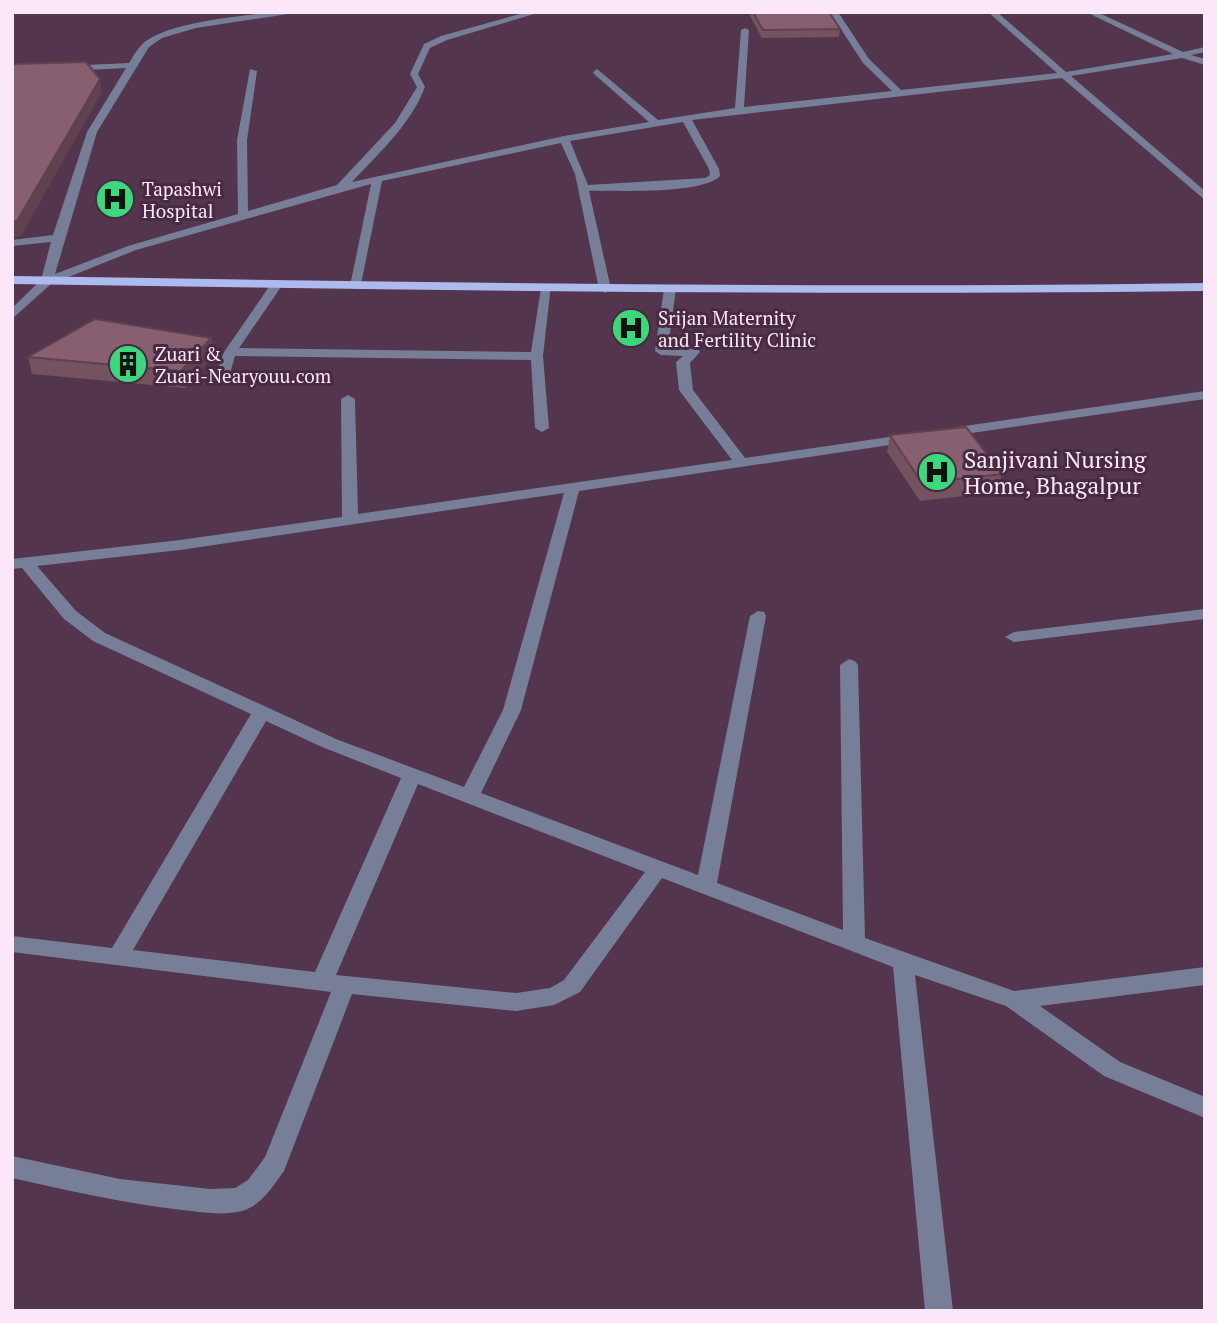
<svg xmlns="http://www.w3.org/2000/svg" width="1217" height="1323" font-family="'PT Serif',serif">
	<rect width="100%" height="100%" fill="#53354e"/>
	<g fill="none" stroke-linecap="round" stroke-linejoin="round">
		<path fill="#777e98" fill-rule="evenodd" d="M272 12H301L196 28 162 38 149 47 97 132 55 274 128 246 238 214 237 140 250 69 257 71 247 140 248 211 337 185 395 123 417 87 410 74 424 44 441 36 527 12H541L447 40 430 48 418 74 425 87C411 124 379 153 352 182L564 136 649 122 594 74 593 72 597 69 658 120 735 108 741 30 745 28 749 30 744 107 892 91 863 63 830 12H838L869 59 901 90 1057 73 988 12H997L1066 72 1173 54 1086 12H1097L1183 52 1205 47V52L1191 55 1205 59V65L1182 58 1071 76 1205 191V200L1062 78 692 120 719 169 720 176C701 195 618 190 589 191L611 289 605 293 599 289 575 174 561 143 382 181 360 289 350 286 371 184 136 250 51 284 12 319V308L41 280 51 242 12 246V240L53 235 87 132 126 68 67 71 64 66 129 63C134 55 139 46 146 41 171 22 241 16 272 12ZM683 122 709 169 710 175 705 178 588 185 570 141Z
			M273 281 283 284 239 348 531 352 541 288 551 285 543 356 549 428 542 432 535 428 531 360 235 356 228 381 221 385 216 384 214 381 224 352Z
			M670 285 676 289 668 347 699 349 700 352 690 363 693 390 745 458 910 434 917 438 910 442 579 491 521 710 481 793 698 875 750 616 758 611 764 612 766 616 717 883 843 930 840 665 849 659 855 661 858 665 865 938 1014 991 1205 967V985L1040 1006 1120 1062 1205 1097V1118L1104 1076 1006 1006 915 975 953 1311H925L893 967 662 878 580 992 554 1005 516 1011 352 994 284 1171C272 1187 262 1205 242 1211 223 1216 201 1212 182 1210 124 1203 69 1191 12 1178V1156L120 1179 210 1189 235 1188 248 1180 265 1157 331 992 12 952V936L112 948 251 714 93 641 64 619 22 568 12 569V559L180 540 342 517 341 399 348 395 355 399 358 514 732 460 679 390 676 362 683 356 661 355 655 351 664 289ZM564 493 503 710 464 787 336 739 105 633 76 611 37 566 180 550ZM266 721 322 747 401 778 315 972 133 950ZM418 784 645 872 564 980 550 988 516 993 336 975Z
			M1205 391V399L944 437 937 433 944 429Z
			M1205 609V619L1014 642 1005 637 1014 632Z"/>
		<path fill="#acbaee" fill-rule="evenodd" d="M12 276C410 282 807 289 1205 283V291C807 296 410 290 12 284Z"/>
	</g>
	<path fill="#755260" d="M748 12H829L840 29 839 37 762 38Z
		M211 338 215 354 185 388 32 374 28 357Z
		M890 435 1002 474 999 492 920 501 887 452Z"/>
	<path fill="#5f424e" d="M100 79 102 92 21 236 12 238V222Z
		M211 338 215 354 185 388 181 371Z"/>
	<path fill="#885f70" stroke="#5f424e" stroke-width="2" d="M753 12H829L840 29 763 30Z
		M86 62 100 79 17 221 12 222V64Z
		M95 319 211 338 181 371 28 357Z
		M966 427 1002 474 922 483 890 435Z"/>
	<defs>
		<g id="hospital-disc" transform="scale(2.0125)"><circle r="9.5" fill="#3dd77d" stroke="#482a43"/><path d="M-5-5h3v3.5h4V-5h3V5h-3V1.5h-4V5h-3Z" fill="#111"/></g>
		<g id="building-disc" transform="scale(2.0125)"><circle r="9.5" fill="#3dd77d" stroke="#482a43"/><path d="M-4-6H4V6H1V3H-1V6H-4ZM-2.5-4.3h1.7v1.8h-1.7ZM.8-4.3h1.7v1.8H.8ZM-2.5-1h1.7V.8h-1.7ZM.8-1h1.7V.8H.8Z" fill="#111"/></g>
	</defs>
	<g fill-rule="evenodd">
		<use href="#hospital-disc" x="115" y="199"/>
		<use href="#hospital-disc" x="631" y="328"/>
		<use href="#building-disc" x="128" y="364"/>
		<use href="#hospital-disc" x="937" y="472"/>
	</g>
	<g text-anchor="middle" dominant-baseline="central" stroke-width="6" stroke-linejoin="round" paint-order="stroke">
		<g font-size="19" fill="#fbe7f7" stroke="#482a43" text-anchor="start">
			<text x="142" y="188">Tapashwi<tspan x="142" dy="22">Hospital</tspan></text>
			<text x="658" y="317">Srijan Maternity<tspan x="658" dy="22">and Fertility Clinic</tspan></text>
			<text x="155" y="353">Zuari &amp;<tspan x="155" dy="22">Zuari-Nearyouu.com</tspan></text>
		</g>
		<g font-size="23" fill="#fbe7f7" stroke="#482a43" text-anchor="start">
			<text x="964" y="459">Sanjivani Nursing<tspan x="964" dy="26">Home, Bhagalpur</tspan></text>
		</g>
	</g>
	<rect width="1217" height="1323" fill="none" stroke="#fbe7f7" stroke-width="28"/>
</svg>
